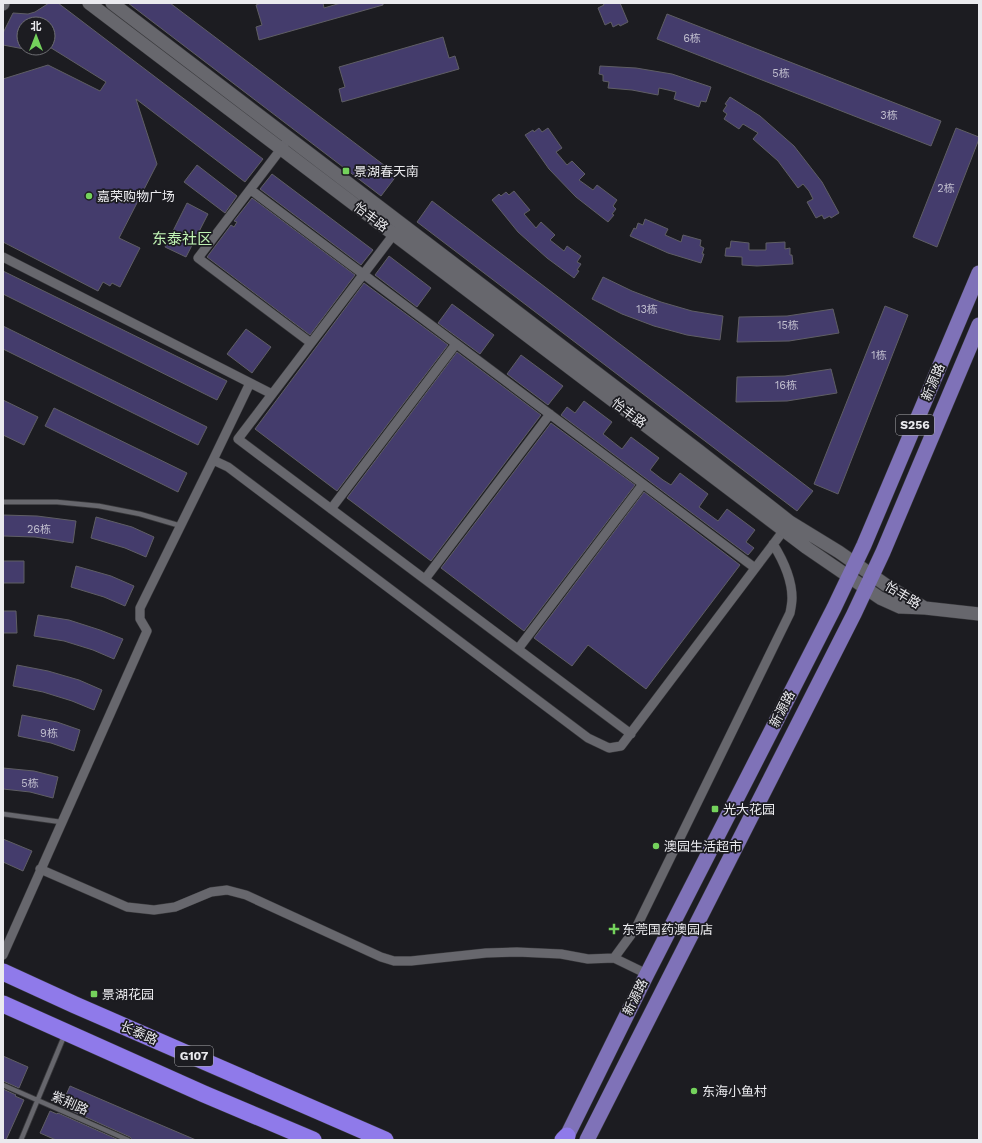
<svg xmlns="http://www.w3.org/2000/svg" width="982" height="1143" font-family="'Work Sans','Noto Sans SC',sans-serif">
	<rect width="100%" height="100%" fill="#1c1c21"/>
	<path fill="#443c6c" stroke="#5f5e64" d="M49 3H58L263 159 245 182 136 99 157 164 119 238 140 248 120 287 112 283 110 286 103 282 98 291 3 242V79L48 65 100 91 106 82 48 46V24H24V49L3 45V33L13 13 28 14 35 12Z
		M128 3H170L397 175 381 196Z
		M261 3H323L324 8 341 3H383V5L259 40 256 27 262 25 256 5Z
		M603 3H620L628 22 620 26 619 24 613 27 611 22 605 25 598 8 604 5Z
		M667 14 941 121 931 146 657 39Z
		M443 37 449 58 455 56 459 69 342 102 339 89 345 87 339 67Z
		M600 66 636 68 672 74 711 87 706 102 701 101 699 107 674 99 676 92 668 90 659 88 658 95 632 90 608 88 609 82 603 81V75L599 74Z
		M730 97 760 116 794 146 822 182 839 213 831 218 830 216 824 219 822 215 816 218 807 202 813 199 809 191 803 184 798 188 778 161 753 139 758 133 743 124 739 129 724 119 727 114 723 111 727 105 725 104Z
		M539 128 542 132 548 128 562 148 556 152 567 165 572 161 585 174 579 180 593 190 597 185 617 200 613 206 616 209 612 214 614 215 608 222 576 197 549 169 525 135 533 130 534 132Z
		M956 128 979 137V139L937 247 913 237Z
		M197 165 237 196 225 213 184 182Z
		M272 174 373 250 361 265 260 189Z
		M514 191 530 210 524 214 536 228 541 222 555 235 550 240 564 251 567 246 581 256 577 262 581 264 577 270 579 271 574 278 547 258 518 232 492 200 499 194 501 196 506 192 509 195Z
		M252 198 355 275 310 335 207 257 231 225 234 227 237 222 234 221Z
		M432 201 813 491 797 511 417 222Z
		M187 203 208 214 186 257 165 247Z
		M645 219 668 229 665 235 681 242 683 235 701 240 700 246 704 248 702 254H704L701 263 668 253 630 236 634 228 636 229 638 223 643 225Z
		M731 241 749 243V250H766V243L785 242V249L790 248V255H792L793 264 757 266 742 265V257L725 256 726 248H730Z
		M389 256 431 288 417 307 375 275Z
		M3 271 227 381 217 400 3 294Z
		M603 277 632 291 661 302 692 311 723 316 720 340 687 335 654 326 622 314 592 299Z
		M364 283 448 345 337 491 255 429Z
		M452 304 494 335 480 354 438 323Z
		M885 306 908 315 838 494 814 484Z
		M833 309 839 333 789 341 737 342 739 317 787 316Z
		M3 326 207 427 198 445 3 349Z
		M246 329 271 347 252 373 227 354Z
		M457 352 541 415 431 561 347 498Z
		M521 355 563 386 548 405 507 374Z
		M831 369 837 393 787 401 736 402 737 377 785 376Z
		M3 400 38 417 24 445 3 435Z
		M584 401 612 422 603 434 622 449 631 437 659 458 650 470 663 480 671 485 680 473 708 494 699 507 718 521 727 509 755 530 746 542 754 548 748 555 561 415 567 407 575 413Z
		M54 408 187 473 178 492 45 426Z
		M551 423 635 485 524 631 441 568Z
		M644 492 740 565 646 689 588 645 572 666 534 638Z
		M3 515 37 516 76 521 73 543 35 537 3 536Z
		M96 517 132 527 154 537 146 557 125 548 91 538Z
		M3 561H24V583H3Z
		M76 566 111 576 134 586 125 606 104 597 71 587Z
		M3 611H16L17 633H3Z
		M38 615 69 620 100 630 123 639 114 659 93 650 64 641 34 636Z
		M17 665 48 671 79 680 102 690 94 710 72 701 43 692 13 686Z
		M22 715 57 722 80 730 74 751 51 743 18 736Z
		M3 768 34 771 58 777 53 798 30 792 3 789Z
		M3 839 32 851 23 871 3 862Z
		M3 1056 28 1067 19 1088 3 1081Z
		M70 1086 142 1117 196 1140H132L130 1137 61 1106Z
		M3 1089 16 1095 15 1096 24 1100 6 1140H3Z
		M50 1111 57 1114 58 1113 119 1140H56L40 1133Z"/>
	<g fill="none" stroke-linecap="round" stroke-linejoin="round">
		<g stroke="#39393c" stroke-width="6">
			<path id="lane" d="M3 502H57L99 506 140 514 181 526
				M3 814 61 822
				M3 1085 128 1140
				M21 1140 65 1034"/>
		</g>
		<g stroke="#39393c" stroke-width="10">
			<path id="street" d="M284 145 198 258 311 343
				M251 190 755 568
				M397 230 238 439 631 734
				M3 257 272 394
				M213 460 228 467 588 738 609 748 621 746 787 526
				M331 509 456 344
				M425 579 550 414
				M518 649 643 484
				M40 869 127 907 154 910 175 907 211 892 227 890 246 895 381 957 394 961H411L486 953 517 952 561 954 588 959 614 958 647 974
				M3 955 147 631 140 619V608L213 460 250 383
				M614 958 636 928 790 613C791 608 792 603 792 598 792 578 783 560 773 544"/>
		</g>
		<g stroke="#39393c" stroke-width="14">
			<path id="secondary" d="M89 3 807 548 880 598 900 607 925 608 886 585 839 552 790 522 698 450 112 3
				M3 4V3
				M925 608 979 614"/>
		</g>
		<g stroke="#39393c" stroke-width="16">
			<path id="primary" d="M565 1140 647 974 834 608 864 545 979 273
				M587 1140 854 614 883 552 979 325"/>
		</g>
		<g stroke="#39393c" stroke-width="18">
			<path id="highway" d="M3 972 75 1005 385 1140
				M3 1004 204 1094 313 1140
				M563 1140 567 1136"/>
		</g>
		<use href="#lane" stroke="#67676d" stroke-width="4.5"/>
		<use href="#street" stroke="#67676d" stroke-width="9"/>
		<use href="#secondary" stroke="#67676d" stroke-width="13"/>
		<use href="#primary" stroke="#7f72b8" stroke-width="15"/>
		<use href="#highway" stroke="#8f7aea" stroke-width="17"/>
	</g>
	<g fill="#74d25c" stroke="#1c1c21" stroke-width="1.5">
		<rect x="342" y="167" width="8" height="8" rx="2"/>
		<circle cx="89" cy="196" r="4"/>
		<rect x="711" y="805" width="8" height="8" rx="2"/>
		<circle cx="656" cy="846" r="4"/>
		<path d="M612 923h4v4h4v4h-4v4h-4v-4h-4v-4h4z"/>
		<rect x="90" y="990" width="8" height="8" rx="2"/>
		<circle cx="694" cy="1091" r="4"/>
	</g>
	<g text-anchor="middle" dominant-baseline="central" stroke-width="3.5" stroke-linejoin="round" paint-order="stroke">
		<g font-size="11" fill="#c0bece">
			<text x="692" y="38">6栋</text>
			<text x="781" y="73">5栋</text>
			<text x="889" y="115">3栋</text>
			<text x="946" y="188">2栋</text>
			<text x="647" y="309">13栋</text>
			<text x="788" y="325">15栋</text>
			<text x="879" y="355">1栋</text>
			<text x="786" y="385">16栋</text>
			<text x="39" y="529">26栋</text>
			<text x="49" y="733">9栋</text>
			<text x="30" y="783">5栋</text>
		</g>
		<g fill="#1c1c21" stroke="#acacb0" stroke-width="1">
			<rect x="896" y="415" width="38" height="20" rx="3"/>
			<rect x="175" y="1046" width="38" height="20" rx="3"/>
		</g>
		<g font-size="12" font-weight="bold" fill="#eaeaee">
			<text x="915" y="425">S256</text>
			<text x="194" y="1056">G107</text>
		</g>
		<g font-size="13" fill="#eaeaee" stroke="#1c1c21" text-anchor="start">
			<text x="354" y="171">景湖春天南</text>
			<text x="97" y="196">嘉荣购物广场</text>
			<text x="723" y="809">光大花园</text>
			<text x="664" y="846">澳园生活超市</text>
			<text x="622" y="929">东莞国药澳园店</text>
			<text x="102" y="994">景湖花园</text>
			<text x="702" y="1091">东海小鱼村</text>
		</g>
		<g font-size="13" fill="#eaeaee" stroke="#1c1c21">
			<text transform="translate(371 217) rotate(37)">怡丰路</text>
			<text transform="translate(933 382) rotate(-67)">新源路</text>
			<text transform="translate(629 413) rotate(37)">怡丰路</text>
			<text transform="translate(903 595) rotate(31)">怡丰路</text>
			<text transform="translate(782 709) rotate(-63)">新源路</text>
			<text transform="translate(635 997) rotate(-64)">新源路</text>
			<text transform="translate(139 1033) rotate(23)">长泰路</text>
			<text transform="translate(70 1103) rotate(24)">紫荆路</text>
		</g>
		<g font-size="15" fill="#bff2b3" stroke="#1c1c21">
			<text x="182" y="239">东泰社区</text>
		</g>
	</g>
	<rect width="982" height="1143" fill="none" stroke="#eaeaee" stroke-width="8"/>
	<g transform="translate(36 36)"><circle r="19" fill="#1c1c21" stroke="#6e6e73"/>
	<path d="M0-3L7 15L0 10L-7 15Z" fill="#74d25c"/>
	<text y="-6" font-size="11" font-weight="bold" text-anchor="middle" fill="#eaeaee">北</text>
	</g>
</svg>
